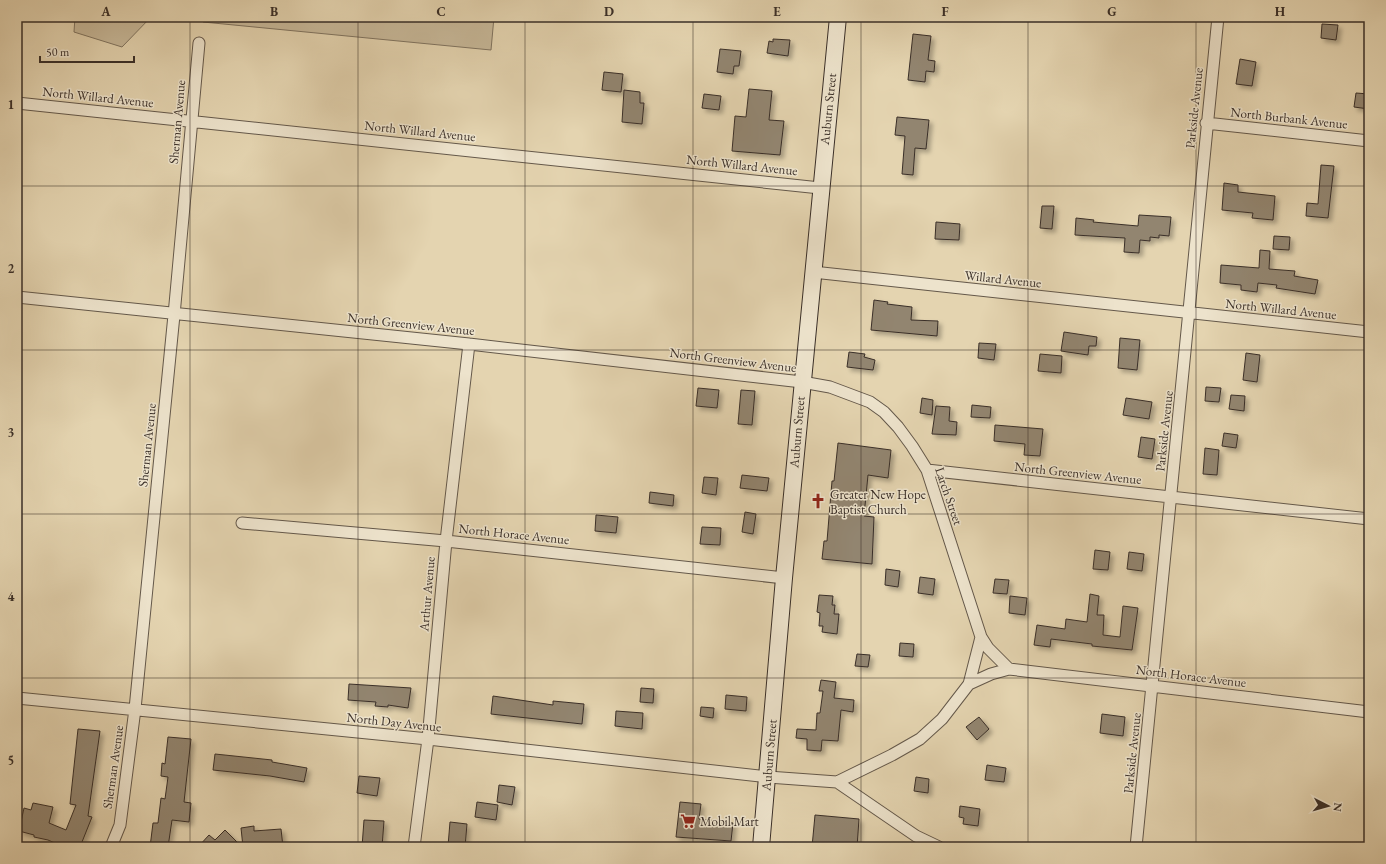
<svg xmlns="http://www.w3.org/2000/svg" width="1386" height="864" font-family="'EB Garamond',serif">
	<defs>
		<filter id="shadow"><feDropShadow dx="3.5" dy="3.5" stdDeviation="2" flood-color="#0004"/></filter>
	</defs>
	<rect width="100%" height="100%" fill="#e4d4b0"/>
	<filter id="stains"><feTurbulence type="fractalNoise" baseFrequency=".005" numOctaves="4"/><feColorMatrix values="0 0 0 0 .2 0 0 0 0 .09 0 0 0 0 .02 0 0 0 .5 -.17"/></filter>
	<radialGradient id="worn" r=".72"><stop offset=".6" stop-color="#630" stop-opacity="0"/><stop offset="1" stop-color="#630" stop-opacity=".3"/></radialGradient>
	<path fill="#c7b899" stroke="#807460" d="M75 17H151L122 47 74 32Z
		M199 17H494L491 50 203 22Z"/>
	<path fill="#92856f" stroke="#3a2f28" filter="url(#shadow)" d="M1322 24 1338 25 1336 40 1321 38Z
		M913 34 931 36 928 60 935 61 934 72 926 71 925 82 908 80Z
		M773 39 790 40 788 56 767 53 769 41 773 42Z
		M720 49 741 51 739 66H734L733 74 717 72Z
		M1240 59 1256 62 1252 86 1236 84Z
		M604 72 623 74 621 92 602 90Z
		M749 89 772 91 769 120 784 121 780 155 732 151 735 116 746 117Z
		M624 90 640 92V103H644L642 124 622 122Z
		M1356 93 1369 94V109L1354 107Z
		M704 94 721 96 719 110 702 108Z
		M897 117 929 120 926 149 915 148 913 175 902 174 905 136 895 135Z
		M1321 165 1334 166 1328 218 1306 216 1307 203 1318 204Z
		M1224 183 1238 185V192L1275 196 1273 220 1252 218 1253 213 1222 210Z
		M1042 206H1054L1052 229 1040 228Z
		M1139 215 1171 217 1169 236 1159 235V238L1150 237V241L1140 240 1139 253 1124 252 1125 238 1075 235 1076 218 1094 220 1093 222 1138 226Z
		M936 222 960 224 959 240 935 239Z
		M1274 236 1290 237 1289 250 1273 249Z
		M1260 250 1270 251 1269 269 1295 271 1294 276 1318 280 1315 294 1276 288 1277 285 1258 283 1257 292 1241 290V285L1220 283 1221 265 1259 268Z
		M874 300 888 302 887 304 912 307 911 320 938 321 937 336 871 330Z
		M1064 332 1097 337 1096 346H1089L1088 355 1061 351Z
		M1120 338 1140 340 1137 370 1118 368Z
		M979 343 996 344 994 360 978 358Z
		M849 352 865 354 864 357 875 360 873 370 847 367Z
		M1246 353 1260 355 1257 382 1243 380Z
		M1040 354 1062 356 1061 373 1038 371Z
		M1206 387 1221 388 1219 402 1205 401Z
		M698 388 719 390 717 408 696 406Z
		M741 390 755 391 752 425 738 424Z
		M1231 395 1245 396 1244 411 1229 409Z
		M922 398 933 400 932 415 920 413Z
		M1126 398 1152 402 1149 419 1123 415Z
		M972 405 991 407 990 418 971 417Z
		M936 406 950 407 949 421 957 422 956 435 932 434Z
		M995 425 1043 429 1040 456 1024 455 1025 444 994 441Z
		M1224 433 1238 435 1236 448 1222 446Z
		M1141 437 1155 439 1152 459 1138 457Z
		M838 443 891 450 888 478 868 475 864 516 874 517 872 564 822 559 824 541H827L832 481H834Z
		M1205 448 1219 450 1217 475 1203 474Z
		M742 475 769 478 767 491 740 488Z
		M704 477 718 478 716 495 702 493Z
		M650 492 674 495 673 506 649 503Z
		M745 512 756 514 753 534 742 532Z
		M596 515 618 517 616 533 595 531Z
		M702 527 721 528 720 545 700 544Z
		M1095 550 1110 552 1108 570 1093 569Z
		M1129 552 1144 554 1142 571 1127 569Z
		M886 569 900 571 898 587 885 585Z
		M920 577 935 579 933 595 918 593Z
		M995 579 1009 580 1007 594 993 593Z
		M1090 594 1099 596 1097 615H1104L1103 635 1120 637 1123 606 1138 608 1132 650 1092 646V644L1051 639 1050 647 1034 645 1037 625 1065 629 1066 619 1087 622Z
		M819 595 833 596 832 605H835L834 614H839L837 634 822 632 823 626H819L820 613 817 612Z
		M1010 596 1027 598 1025 615 1009 613Z
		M900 643 914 644 913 657 899 656Z
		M857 654 870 655 868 667 855 666Z
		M821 680 836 682 834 698 854 700 853 712 841 710 838 741 822 740 821 751 807 750V739L796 738 797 729 816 730 817 713H820L823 691H819Z
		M349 684 411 688 408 708 388 705V707L375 706 376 702 348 700Z
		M641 688 654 689 653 703 640 702Z
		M726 695 747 697 746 711 725 709Z
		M493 696 553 705V701L584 704 582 724 491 714Z
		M701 707 714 708 713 718 700 716Z
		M616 711 643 713 642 729 615 726Z
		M1102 714 1125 717 1123 736 1100 733Z
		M979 717 989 729 977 740 966 727Z
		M78 729 100 731 88 816 92 817 80 847H64L48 840 34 837V835L19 831 24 808 31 810 33 803 53 807 49 823 66 830 76 805 70 804Z
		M168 737 191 739 184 802 191 803 189 822 172 820 168 847H150L153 823H158L161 798 165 799 168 777 161 776 162 763 165 764Z
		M215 754 272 760V762L307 768 304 782 270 776 213 770Z
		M987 765 1006 768 1004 782 985 780Z
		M359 776 380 778 377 796 357 793Z
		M916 777 929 779 928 793 914 791Z
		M499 785 515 787 512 805 497 802Z
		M477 802 498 805 496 820 475 817Z
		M680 802 701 804 699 819 733 823 731 841 676 837Z
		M960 806 980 809 978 826 963 824 964 818 959 817Z
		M815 815 859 819 857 847H812Z
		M364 820 384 821 382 847H362Z
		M450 822 467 824 465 847 448 846Z
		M254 826V831L281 829 283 847H243L241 828Z
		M225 830 242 847H198L209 835 215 840Z"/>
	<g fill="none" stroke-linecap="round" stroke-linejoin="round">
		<g stroke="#64584a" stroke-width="13">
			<path id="street" d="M17 103 820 188
				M1206 123 1369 141
				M813 272 1369 332
				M17 297 469 344 802 382 830 387 870 402 884 412 898 427 912 446 927 470 981 637 988 648 1009 669 991 674 969 684 942 719 920 739 892 755 837 782 768 777 428 739 17 698
				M927 470 1369 519
				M242 523 446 541 784 578
				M1009 669 1369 712
				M969 684 981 637
				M837 782 916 836 939 847
				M111 847 120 825 135 709 174 315 199 43
				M414 847 428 739 446 541 469 344
				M1136 847 1218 17"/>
		</g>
		<g stroke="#3a2f28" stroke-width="18">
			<path id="secondary" d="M761 847 784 578 838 17"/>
		</g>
		<use href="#street" stroke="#ede3cc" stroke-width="11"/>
		<use href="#secondary" stroke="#ede3cc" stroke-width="16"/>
	</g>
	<path fill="none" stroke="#3a2f28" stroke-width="1" stroke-opacity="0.55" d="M190 17V847M358 17V847M525 17V847M693 17V847M861 17V847M1028 17V847M1196 17V847M17 186H1369M17 350H1369M17 514H1369M17 678H1369"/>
	<defs>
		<g id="church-bare" transform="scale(1.2)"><path d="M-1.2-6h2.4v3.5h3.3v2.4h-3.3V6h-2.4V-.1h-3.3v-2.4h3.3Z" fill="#8f2418" stroke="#ede3cc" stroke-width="2.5" paint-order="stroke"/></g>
		<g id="supermarket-bare" transform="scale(1.2)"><path d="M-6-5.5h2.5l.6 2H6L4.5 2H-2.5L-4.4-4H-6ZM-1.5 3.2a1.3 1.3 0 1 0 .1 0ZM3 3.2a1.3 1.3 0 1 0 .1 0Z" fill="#8f2418" stroke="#ede3cc" stroke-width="2.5" paint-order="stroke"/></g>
	</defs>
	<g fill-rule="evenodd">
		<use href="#church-bare" x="818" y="501"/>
		<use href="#supermarket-bare" x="688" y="821"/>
	</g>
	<g text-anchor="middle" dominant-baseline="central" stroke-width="3" stroke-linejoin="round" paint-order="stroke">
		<g font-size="13" fill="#3a2f28" stroke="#ede3cc">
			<text transform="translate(98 97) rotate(6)">North Willard Avenue</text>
			<text transform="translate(1194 108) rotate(-84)">Parkside Avenue</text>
			<text transform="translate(828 109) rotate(-84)">Auburn Street</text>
			<text transform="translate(1289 118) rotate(6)">North Burbank Avenue</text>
			<text transform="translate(177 122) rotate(-85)">Sherman Avenue</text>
			<text transform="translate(420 131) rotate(6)">North Willard Avenue</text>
			<text transform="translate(742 165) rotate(6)">North Willard Avenue</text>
			<text transform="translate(1003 279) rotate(6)">Willard Avenue</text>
			<text transform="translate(1281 309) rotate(6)">North Willard Avenue</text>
			<text transform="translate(411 324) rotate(6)">North Greenview Avenue</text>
			<text transform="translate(733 360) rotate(7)">North Greenview Avenue</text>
			<text transform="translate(1164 431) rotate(-84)">Parkside Avenue</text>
			<text transform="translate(797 432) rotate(-85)">Auburn Street</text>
			<text transform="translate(147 445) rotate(-84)">Sherman Avenue</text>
			<text transform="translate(1078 473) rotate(6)">North Greenview Avenue</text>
			<text transform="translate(949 496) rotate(71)">Larch Street</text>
			<text transform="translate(514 534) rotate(6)">North Horace Avenue</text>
			<text transform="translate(427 594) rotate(-85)">Arthur Avenue</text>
			<text transform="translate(1191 676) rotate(7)">North Horace Avenue</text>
			<text transform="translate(394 722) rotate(6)">North Day Avenue</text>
			<text transform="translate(1132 753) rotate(-84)">Parkside Avenue</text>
			<text transform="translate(769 755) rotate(-85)">Auburn Street</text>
			<text transform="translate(113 767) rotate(-82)">Sherman Avenue</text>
		</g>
		<g font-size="13" fill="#3a2f28" stroke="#ede3cc" text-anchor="start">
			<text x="830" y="494">Greater New Hope<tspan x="830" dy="15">Baptist Church</tspan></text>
			<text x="700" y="821">Mobil Mart</text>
		</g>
	</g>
	<rect width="1386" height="864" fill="none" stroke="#e4d4b0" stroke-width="44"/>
	<g transform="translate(1328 806) rotate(96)" stroke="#ede3cc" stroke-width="3" paint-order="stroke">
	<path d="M0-3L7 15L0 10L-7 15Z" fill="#3a2f28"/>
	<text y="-6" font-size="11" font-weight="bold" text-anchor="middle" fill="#3a2f28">N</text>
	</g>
	<path d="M40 56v6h94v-6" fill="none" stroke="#3a2f28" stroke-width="2"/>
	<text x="46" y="56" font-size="12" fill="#3a2f28" stroke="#ede3cc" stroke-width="3" paint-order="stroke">50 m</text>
	<rect x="22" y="22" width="1342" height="820" fill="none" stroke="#3a2f28" stroke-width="1.5"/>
	<g font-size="13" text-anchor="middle" font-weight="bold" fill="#3a2f28">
		<text x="106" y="16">A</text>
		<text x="274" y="16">B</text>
		<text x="441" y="16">C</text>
		<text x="609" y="16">D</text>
		<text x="777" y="16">E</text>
		<text x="945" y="16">F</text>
		<text x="1112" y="16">G</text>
		<text x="1280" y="16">H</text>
		<text x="11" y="109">1</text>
		<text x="11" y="273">2</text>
		<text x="11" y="437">3</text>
		<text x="11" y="601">4</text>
		<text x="11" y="765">5</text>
	</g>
	<rect width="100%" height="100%" filter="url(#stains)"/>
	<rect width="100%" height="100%" fill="url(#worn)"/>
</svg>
